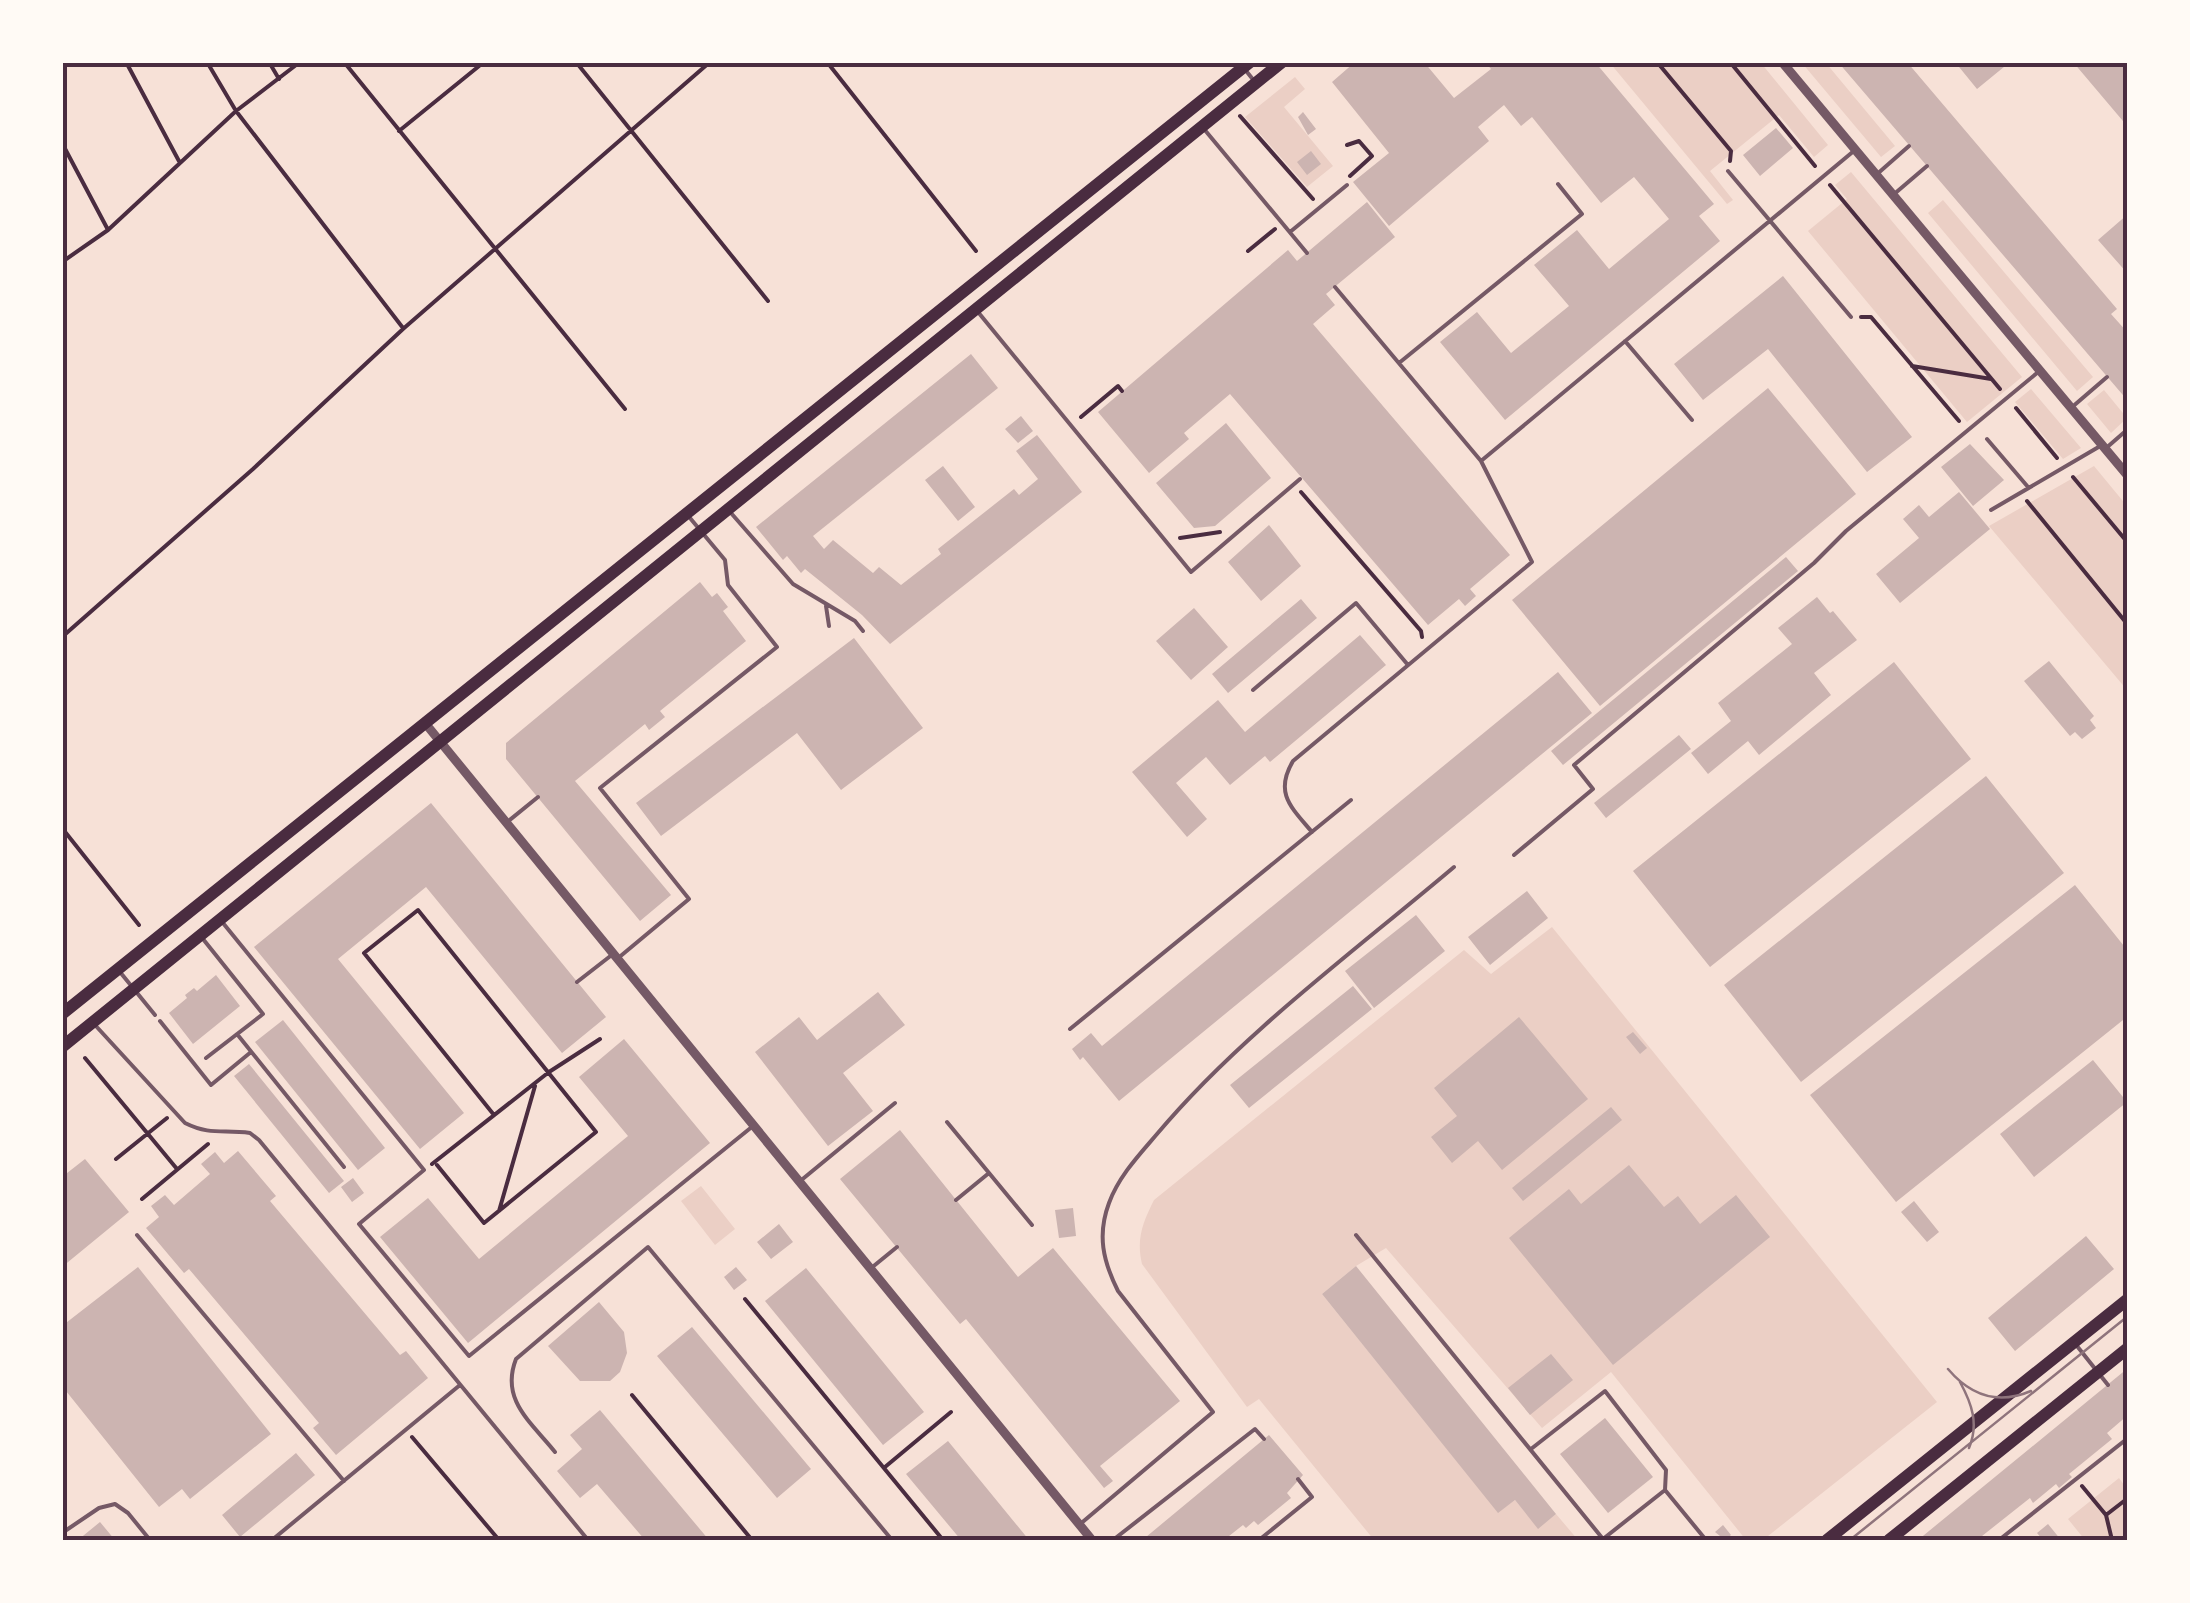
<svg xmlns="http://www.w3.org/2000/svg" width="2190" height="1603" font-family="Montserrat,sans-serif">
	<rect width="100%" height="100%" fill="#f7e1d7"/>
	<path fill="#ebcfc5" d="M1610 63H1761L1828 145 1814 157 1779 115 1710 171 1733 200 1727 204Z
		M1802 63H1826L1895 146 1881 157Z
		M1295 77 1305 89 1284 107 1333 166 1307 187 1245 117Z
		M1851 172 2022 377 1967 422 1808 231 1847 199 1835 185Z
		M1943 200 2093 377 2077 391 1928 213Z
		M2031 389 2081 448 2063 459 2015 402Z
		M2104 390 2127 418 2111 433 2087 404Z
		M2094 466 2127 506V690L1989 526Z
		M1552 927 1937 1402 1763 1540H1746L1611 1372 1542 1428 1386 1248 1356 1266 1322 1294 1498 1512 1515 1500 1538 1528 1556 1514 1578 1540H1374L1259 1399 1247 1407 1142 1264C1136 1239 1143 1222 1154 1200L1464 950 1491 974Z
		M701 1186 735 1229 715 1245 681 1201Z
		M2119 1478 2127 1489 2128 1540H2085L2068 1519Z"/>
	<path fill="#ccb4b1" d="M1355 62H1424L1454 98 1491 69 1485 62H1595L1714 204 1699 216 1720 241 1505 420 1440 342 1477 312 1511 353 1569 306 1534 265 1577 230 1609 269 1669 219 1634 177 1601 203 1532 117 1521 126 1504 105 1478 127 1489 141 1389 226 1353 182 1389 153 1332 82Z
		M1838 62H1907L2117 309 2111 314 2128 333V401Z
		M1955 62H2010L1977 89Z
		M2073 62H2128V127Z
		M1303 112 1316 129 1308 135 1298 117Z
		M1776 128 1793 148 1760 176 1743 155Z
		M1311 151 1321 164 1307 175 1297 162Z
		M1367 202 1395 237 1326 294 1335 305 1313 324 1510 555 1470 589 1476 596 1465 606 1459 599 1428 625 1230 394 1184 433 1189 439 1149 473 1098 412 1288 250 1297 261Z
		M2128 214V274L2098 240Z
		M1783 276 1912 437 1867 472 1768 349 1703 400 1674 364Z
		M971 354 998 388 813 536 824 549 833 540 873 573 879 567 901 585 941 554 938 549 1014 489 1019 495 1038 479 1016 451 1037 435 1082 492 890 644 862 615 805 569 801 573 787 556 783 560 756 527Z
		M1768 388 1856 494 1600 706 1512 600Z
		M1021 416 1033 431 1018 443 1005 429Z
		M1226 423 1271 478 1215 526 1194 528 1156 483Z
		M1970 444 2004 480 1973 506 1941 467Z
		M943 466 975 507 958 521 925 480Z
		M1959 492 1990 529 1900 603 1876 574 1919 538 1903 519 1919 505 1929 517Z
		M1269 525 1301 566 1261 601 1228 562Z
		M1786 557 1798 571 1563 765 1551 751Z
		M700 582 712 597 717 593 728 607 723 611 746 641 660 711 665 717 649 730 645 724 575 781 671 895 640 921 506 759V743Z
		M1817 597 1830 613 1833 611 1857 640 1814 673 1831 695 1759 755 1748 741 1708 774 1691 753 1731 721 1718 703 1792 644 1778 628Z
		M1301 599 1317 618 1228 693 1212 674Z
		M1194 608 1228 647 1191 680 1156 641Z
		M1360 635 1386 665 1270 762 1265 756 1230 785 1206 757 1176 783 1207 819 1187 837 1132 772 1218 700 1245 732Z
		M854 638 923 728 841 790 797 733 661 836 636 803Z
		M2049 661 2094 716 2090 720 2096 728 2082 739 2075 732 2070 736 2024 681Z
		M1894 662 1971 759 1710 967 1633 871Z
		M1558 672 1592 713 1119 1101 1083 1057 1080 1060 1072 1049 1091 1033 1102 1046Z
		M1679 735 1691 749 1606 818 1594 803Z
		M1986 776 2064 873 1801 1082 1724 985Z
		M431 803 606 1017 562 1053 426 887 338 959 464 1113 420 1149 254 947Z
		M2075 885 2128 951V1016L1896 1202 1810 1095Z
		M1527 891 1548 918 1490 965 1468 937Z
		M1416 915 1445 951 1374 1008 1345 971Z
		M216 975 240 1006 193 1044 169 1013 187 998 185 995 194 988 197 991Z
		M1353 986 1372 1009 1249 1108 1230 1085Z
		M878 992 905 1025 843 1073 873 1111 828 1146 755 1052 799 1017 817 1040Z
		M1519 1017 1588 1099 1502 1170 1478 1141 1452 1163 1431 1137 1457 1116 1434 1088Z
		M283 1020 385 1148 358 1170 255 1042Z
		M1633 1032 1647 1048 1640 1054 1626 1037Z
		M624 1039 710 1143 468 1343 380 1237 428 1198 479 1259 628 1136 579 1077Z
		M2093 1060 2127 1102 2034 1177 2000 1134Z
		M249 1064 344 1181 329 1193 234 1076Z
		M1611 1107 1622 1120 1523 1201 1512 1188Z
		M900 1130 1018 1277 1053 1248 1180 1401 1100 1466 1113 1481 1104 1488 966 1319 960 1324 840 1179Z
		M238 1151 276 1196 270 1201 400 1355 406 1351 428 1378 336 1455 313 1428 319 1423 189 1269 184 1273 146 1228 159 1217 151 1206 165 1195 174 1205 210 1174 201 1164 215 1152 224 1163Z
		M85 1159 129 1212 62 1267V1177Z
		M1629 1165 1664 1207 1678 1196 1700 1224 1736 1195 1770 1237 1613 1365 1509 1238 1569 1189 1581 1204Z
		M353 1178 364 1193 352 1202 341 1187Z
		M1914 1201 1939 1232 1927 1242 1901 1212Z
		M1073 1208 1076 1236 1059 1238 1055 1210Z
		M779 1224 793 1242 771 1259 757 1242Z
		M2086 1236 2114 1269 2015 1351 1988 1318Z
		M1356 1266 1556 1514 1538 1529 1515 1500 1498 1513 1322 1294Z
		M138 1267 271 1434 190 1499 182 1489 159 1507 62 1386V1326Z
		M736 1267 747 1280 734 1290 724 1277Z
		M806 1268 924 1412 883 1445 765 1301Z
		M599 1302 624 1332 627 1353 620 1372 610 1381H580L548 1346Z
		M692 1327 811 1469 777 1498 657 1356Z
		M1551 1354 1573 1380 1530 1415 1508 1388Z
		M2128 1368V1415L2107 1433 2112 1439 2069 1474 2072 1477 2059 1488 2056 1484 2033 1503 2030 1498 1977 1540H1918Z
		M600 1410 709 1540H645L597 1484 580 1498 557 1471 582 1449 570 1435Z
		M1605 1418 1653 1477 1608 1513 1560 1454Z
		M1269 1435 1303 1475 1287 1493 1291 1498 1258 1525 1254 1521 1246 1528 1243 1525 1224 1540H1149L1146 1537Z
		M948 1441 1029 1540H961L906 1474Z
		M296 1453 315 1475 240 1537 222 1515Z
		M100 1522 115 1540H78Z
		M2048 1524 2061 1540H2043L2037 1533Z
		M1723 1525 1731 1535 1725 1540 1715 1532Z"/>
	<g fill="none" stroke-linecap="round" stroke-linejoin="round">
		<path stroke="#4a2c40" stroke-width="4" d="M126 62 180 163
			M207 62 236 111 403 328
			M269 62 279 79
			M344 62 625 409
			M576 62 768 301
			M827 62 976 251
			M1657 62 1731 151 1730 161
			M1730 62 1815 166
			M1240 116 1313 199
			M399 131 484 62
			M62 143 107 228
			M1347 145 1359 141 1372 156 1350 176
			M1830 185 2000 389
			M1248 251 1275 229
			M62 262 108 230 236 111 300 62
			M1861 317H1871L1959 421
			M1912 366 1991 379
			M2016 408 2057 458
			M1081 417 1118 386 1122 391
			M2073 477 2128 543
			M1301 492 1421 631 1422 637
			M2027 501 2128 625
			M1180 538 1220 532
			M62 637 253 469 403 329 710 62
			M62 828 139 925
			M85 1058 177 1169
			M116 1159 167 1118
			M432 1164 549 1072 600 1039
			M437 1165 484 1223 596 1132 418 910 364 953 494 1115
			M142 1199 208 1144
			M499 1211 535 1086
			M745 1299 943 1540
			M632 1395 752 1540
			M412 1437 499 1540
			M885 1467 951 1412
			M2082 1486 2106 1515 2112 1540
			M2106 1515 2128 1498"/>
		<path stroke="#755966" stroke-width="4" d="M1239 62 1255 82
			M1204 129 1307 253
			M1728 171 1851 317
			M1876 175 1909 146
			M1893 195 1927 166
			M1290 232 1347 185
			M1335 287 1481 461 1855 150
			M978 312 1191 572 1300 479
			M1625 341 1692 420
			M1399 363 1582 214 1558 184
			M2071 408 2107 377
			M1987 439 2028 487
			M2105 449 2128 429
			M1991 510 2102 445
			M731 513 793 584 855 621 863 631
			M826 606 829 626
			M1253 690 1356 603 1408 665
			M506 823 538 797
			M1312 832C1291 807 1274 793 1293 761L1532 562 1481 461
			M1514 855 1593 789 1574 765 1814 563 1846 531 2037 373
			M223 923 424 1170 359 1224 469 1356 753 1126
			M203 939 263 1014 206 1058
			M617 959 689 899 600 788 777 647 728 585 725 560 690 518
			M120 972 155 1015
			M577 982 613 954
			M160 1021 211 1085 251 1052
			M95 1025 185 1123C211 1136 224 1129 250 1133L259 1140 588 1540
			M1070 1029 1351 800
			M237 1034 344 1167
			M947 1122 1032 1225
			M799 1182 895 1103
			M956 1200 989 1173
			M137 1235 344 1481
			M1356 1235 1603 1539 1665 1490
			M870 1269 897 1247
			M2077 1346 2108 1385
			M1531 1449 1605 1391 1666 1470 1665 1490 1706 1540
			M555 1452C531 1422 500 1400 516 1359L648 1247 892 1540
			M1079 1525 1213 1412 1118 1291C1103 1261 1097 1235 1109 1203 1119 1176 1139 1155 1157 1134 1239 1036 1356 950 1454 867
			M62 1533 99 1508 115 1504 128 1513 150 1540
			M272 1540 460 1385
			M1113 1540 1255 1429 1264 1439
			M1259 1540 1312 1497 1298 1479
			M1999 1540 2128 1438"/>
		<path stroke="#755966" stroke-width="9" d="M1782 62 2128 476
			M425 723 1092 1540"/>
		<path stroke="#4a2c40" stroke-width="12" d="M62 1014 1250 62
			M62 1047 1282 62
			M1827 1540 2128 1299
			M1889 1540 2128 1348"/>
		<path stroke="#8f747c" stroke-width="2.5" d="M1948 1369C1970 1395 1998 1405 2031 1391
			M1960 1382C1972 1404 1979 1424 1969 1448
			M1850 1540 2128 1316"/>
	</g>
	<rect width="2190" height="1603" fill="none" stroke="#fffaf5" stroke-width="130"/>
	<rect x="65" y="65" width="2060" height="1473" fill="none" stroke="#4a2c40" stroke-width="4"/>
</svg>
